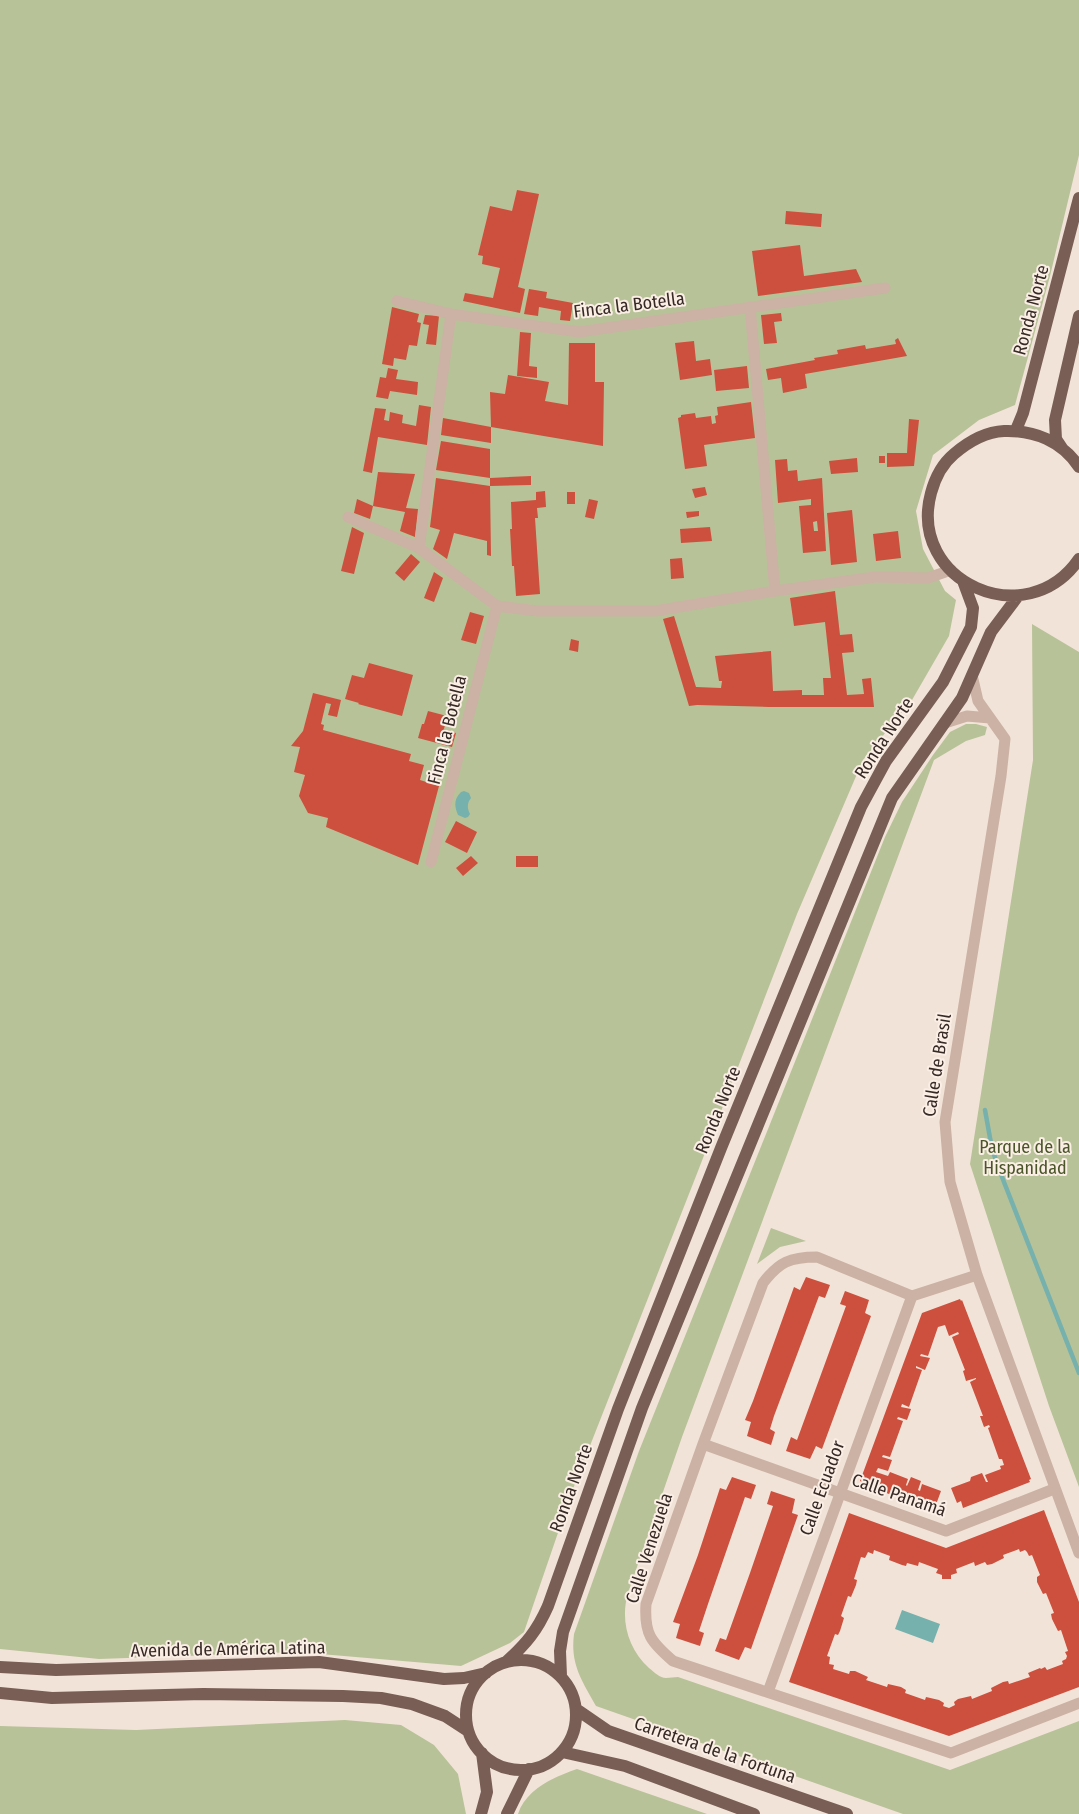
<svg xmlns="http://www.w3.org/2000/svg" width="1079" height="1814" font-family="'Fira Sans Condensed',sans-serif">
	<rect width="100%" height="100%" fill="#f2e3d8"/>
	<path fill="#b8c298" d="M0 0H1079V155L1050 276 1015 405 979 420 933 455 916 511 923 549 945 591 956 600 949 636 912 700 863 760 797 914 698 1171 573 1489 524 1632 510 1643 461 1666 297 1652 99 1659 0 1649Z
		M1032 624 1079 652V1487L1049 1406 970 1164 1033 760Z
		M966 724H976L987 727 985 735 966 741 934 760 682 1437 628 1593C620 1620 628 1649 649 1668 654 1672 660 1678 666 1678 670 1678 674 1677 678 1677L950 1770 1079 1721V1814H903L596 1706C582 1681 570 1664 574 1634L639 1451 885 837 902 802 933 755 950 732Z
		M771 1228 806 1241 780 1247 757 1264Z
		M345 1720 401 1725 434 1745 458 1774 466 1814H0V1726L136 1730Z
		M577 1769 707 1814H518C526 1789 554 1777 577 1769Z"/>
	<path fill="#76b1ad" d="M464 791 469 793 471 798C467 803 467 808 470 814L468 817 465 818 458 815C454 806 454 799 461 792Z
		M902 1610 940 1624 933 1643 895 1629Z"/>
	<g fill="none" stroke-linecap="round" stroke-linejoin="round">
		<path stroke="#76b1ad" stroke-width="4.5" d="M985 1110 992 1149 1002 1177 1079 1373"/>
	</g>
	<path fill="#cc503d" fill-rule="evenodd" d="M517 190 539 194 518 287 525 289 520 313 463 301 465 293 493 298 500 268 482 264 483 256 478 255 490 206 512 211Z
		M786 211 822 214 821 227 785 224Z
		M800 245 804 276 856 269 862 282 758 296 752 251Z
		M529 289 547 292 546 298 573 303 570 321 560 320 561 311 539 307 538 316 524 314Z
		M392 307 419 314 417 322 421 323 417 346 409 345 406 360 394 358 393 366 382 364Z
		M781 313 782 321 774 322 777 343 764 344 761 315Z
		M425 315 439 316 436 345 426 344 429 325 423 324Z
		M520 332 531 333 529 366 537 367V378L517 376Z
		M898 338 907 356 805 374 807 388 783 393 781 378 768 380 766 369 815 360 814 358 838 354 837 350 865 345 866 349 896 344 895 340Z
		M694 341 696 361 710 359 712 375 680 380 675 343Z
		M569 343H595V382H604L603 446 491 427 490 392 505 394 508 375 549 382 545 401 568 405Z
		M747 366 749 388 716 391 714 370Z
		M388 368 398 370 396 379 418 382 417 395 390 391 388 399 376 397 380 377 386 378Z
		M751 402 755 438 704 445 707 466 685 469 678 418 681 417V415L695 413 696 418 711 416 712 424 716 423 715 416 718 415 717 407Z
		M419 405 431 407 427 445 378 437 372 473 363 471 375 408 386 409 384 420 389 421 390 412 403 415 402 423 416 426Z
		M443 418 491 427V443L441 435Z
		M909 419 919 420 914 466 887 467V453H907Z
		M441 441 490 449V478L436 470Z
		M879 456H885V463H879Z
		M857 458 858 472 831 474 829 461Z
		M787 459 788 471 797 470 798 481 822 478 826 551 803 553 799 506 811 505V499L778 503 775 460ZM817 521 818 531H814L813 522Z
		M378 472 415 474 406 508 418 509 415 537 400 531 405 512 373 506Z
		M531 476V485L490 486 491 556 487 555V541L454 533 447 559 433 549 440 530 430 527 436 478 490 486V478Z
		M705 487 707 495 695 498 692 489Z
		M545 491 546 507 537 508 538 518H535L540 594 516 596 514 566H512L510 529H512L511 502 536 500V492Z
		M567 492H575V504H567Z
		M357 499 373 506 370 519 354 513Z
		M589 499 598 501 594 519 585 517Z
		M852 510 857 562 831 565 827 513Z
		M699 511V516L687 518 686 512Z
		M352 527 364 533 354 574 341 571Z
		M710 527 712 541 681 543 680 529Z
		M898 531 901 558 876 561 873 534Z
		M411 554 420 562 404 581 395 573Z
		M682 558 684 578 671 579 670 559Z
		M434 572 443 578 434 602 424 598Z
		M835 591 840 635 852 634 854 652 842 653 847 695 864 694 862 679 871 678 874 707H769L697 705 689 706 663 619 674 616 696 687 721 688 722 681H719L715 656 771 651 773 691 802 690V695H824L823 678H831L825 622 794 626 790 598Z
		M470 612 484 616 476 644 461 640Z
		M571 639 579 641 578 652 569 650Z
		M369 663 413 675 402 716 358 704 359 703 345 699 352 675 364 678Z
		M313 693 341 700 337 717 328 715 331 704 326 703 321 724 324 725 323 730 411 754 409 761 424 765 420 780 439 786 418 865 326 827 328 818 308 813 299 796 305 775 294 772 300 747 291 746 303 731Z
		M428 711 447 716 444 729 456 733 452 747 418 738 422 724H424Z
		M456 821 477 832 467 853 445 842Z
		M471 856 478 863 463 876 456 868Z
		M516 856H538V867H516Z
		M806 1277 830 1285 825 1298 819 1296 774 1416 770 1429 775 1432 771 1445 747 1436 751 1422 745 1420 753 1401 794 1287 800 1290Z
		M845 1291 869 1300 865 1313 871 1316 822 1449 816 1446 810 1459 786 1451 791 1437 797 1440 846 1306 840 1304Z
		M960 1299 961 1301 962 1300 1031 1479 1029 1480 1030 1482 963 1508 961 1501 957 1503 951 1488 970 1481 971 1477 982 1473 986 1482H988L985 1475 1001 1469 1000 1466 1004 1465 1002 1459H999L988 1428 990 1427 989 1425 984 1427 980 1416H983L970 1382 976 1379V1378L966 1381 963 1371 965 1370 952 1337 959 1334 958 1332 949 1336 945 1325 938 1327 928 1356 921 1354 920 1356 930 1358 925 1370 916 1366V1368L922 1370 909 1407 902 1404 901 1407 911 1409 907 1420 898 1417 897 1419 903 1421 890 1457 883 1455 882 1457 892 1460 888 1471 878 1468 876 1472 888 1476 890 1472 908 1479 906 1485 907 1486 911 1477 921 1481 918 1490 920 1491 922 1484 941 1491 934 1510 861 1484 862 1482 860 1481 922 1313Z
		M732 1477 756 1485 751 1499 745 1497 708 1604 699 1631 704 1633 700 1646 676 1638 680 1624 673 1622 698 1555 720 1488 726 1490Z
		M771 1491 795 1499 792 1513 798 1515 751 1649 745 1647 739 1660 715 1651 720 1638 726 1640 750 1573 773 1506 767 1504Z
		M1044 1510 1079 1602V1687L949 1736 789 1682 849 1513 946 1548ZM1019 1549 1020 1552 1025 1550 1027 1552 1029 1556 1032 1555 1040 1575 1037 1577V1582L1043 1594 1046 1593 1054 1613 1051 1614 1052 1619 1058 1631 1061 1630 1068 1651 1065 1652 1067 1656 1066 1659 1062 1661 1063 1664 1047 1670 1045 1667 1041 1669 1040 1668 1028 1673 1030 1677 1009 1684 1008 1681 1003 1682 991 1688 992 1691 972 1699 971 1696 958 1699 954 1702 955 1705 949 1708 943 1706 944 1703 939 1700 926 1697 925 1700 905 1693 906 1690 901 1687 888 1684 887 1687 866 1680 868 1677 855 1671H850L849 1674 833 1669 834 1665 829 1664 830 1657 827 1656 835 1634 838 1635 840 1631 844 1618 841 1616 848 1596 851 1597 856 1585 857 1580 854 1579 861 1557 865 1558 868 1552 873 1554 874 1550 890 1556 889 1560 902 1565 906 1566 907 1563 918 1566 919 1562 938 1569 936 1573 942 1575V1579H951V1575L957 1573 956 1569 974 1562 975 1566 985 1562 987 1565 992 1564 1004 1558 1003 1555Z"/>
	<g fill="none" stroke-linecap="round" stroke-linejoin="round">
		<path stroke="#cbb2a4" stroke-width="11" d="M397 301 451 314 579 332 885 288
			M750 307 775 591
			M348 517 419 548 497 606 537 611H655L775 591 875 577 928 578 951 570
			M419 548 451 314
			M972 675 978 701 1005 739 1001 776 945 1122 950 1182 977 1275 1079 1553
			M945 723 967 716 990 718
			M431 862 497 606
			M977 1275 912 1296 817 1257C790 1257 779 1262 763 1283L703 1444 646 1604C644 1634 651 1642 673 1661L951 1753 1079 1703
			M703 1444 946 1531 1054 1489
			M768 1692 912 1296"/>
		<path stroke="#795e56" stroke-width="12" d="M1016 430 1023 413 1079 198
			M1062 448 1056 439 1055 420 1079 316
			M1079 467C1062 441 1034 430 1004 431 984 432 968 442 954 454 942 464 935 478 931 493 907 582 1027 635 1079 559
			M466 1715a55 55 0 1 1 110 0a55 55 0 1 1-110 0Z
			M506 1662C526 1644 537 1631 548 1606L618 1409 721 1148 861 807 886 761 943 682 971 627 973 608 963 581
			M0 1667 56 1670 319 1662 444 1679 464 1678 486 1673
			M561 1676 560 1651 563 1632 642 1408 892 798 962 698 991 632 1018 596
			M0 1693 52 1698 203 1694 343 1696 381 1698 412 1704 445 1716 468 1731
			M576 1709 608 1731 847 1814
			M562 1752 625 1766 754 1814
			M481 1814 487 1792 482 1753
			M507 1814 529 1769"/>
	</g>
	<g text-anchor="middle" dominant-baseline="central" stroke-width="4" stroke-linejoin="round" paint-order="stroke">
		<g font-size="18" fill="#362926" stroke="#faeee5">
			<text transform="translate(629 305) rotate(-7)">Finca la Botella</text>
			<text transform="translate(1031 310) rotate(-75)">Ronda Norte</text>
			<text transform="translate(447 730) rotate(-76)">Finca la Botella</text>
			<text transform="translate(884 738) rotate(-57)">Ronda Norte</text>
			<text transform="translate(937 1065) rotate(-81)">Calle de Brasil</text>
			<text transform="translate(718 1110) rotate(-68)">Ronda Norte</text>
			<text transform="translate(571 1488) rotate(-70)">Ronda Norte</text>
			<text transform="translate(822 1488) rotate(-70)">Calle Ecuador</text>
			<text transform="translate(899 1495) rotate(19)">Calle Panamá</text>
			<text transform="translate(649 1548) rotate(-72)">Calle Venezuela</text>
			<text transform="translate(228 1649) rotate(-1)">Avenida de América Latina</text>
			<text transform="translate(715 1750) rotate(19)">Carretera de la Fortuna</text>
		</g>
		<g font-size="18" fill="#4a5529" stroke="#faeee5">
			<text x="1025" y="1147">Parque de la<tspan x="1025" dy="21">Hispanidad</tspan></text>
		</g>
	</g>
</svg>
